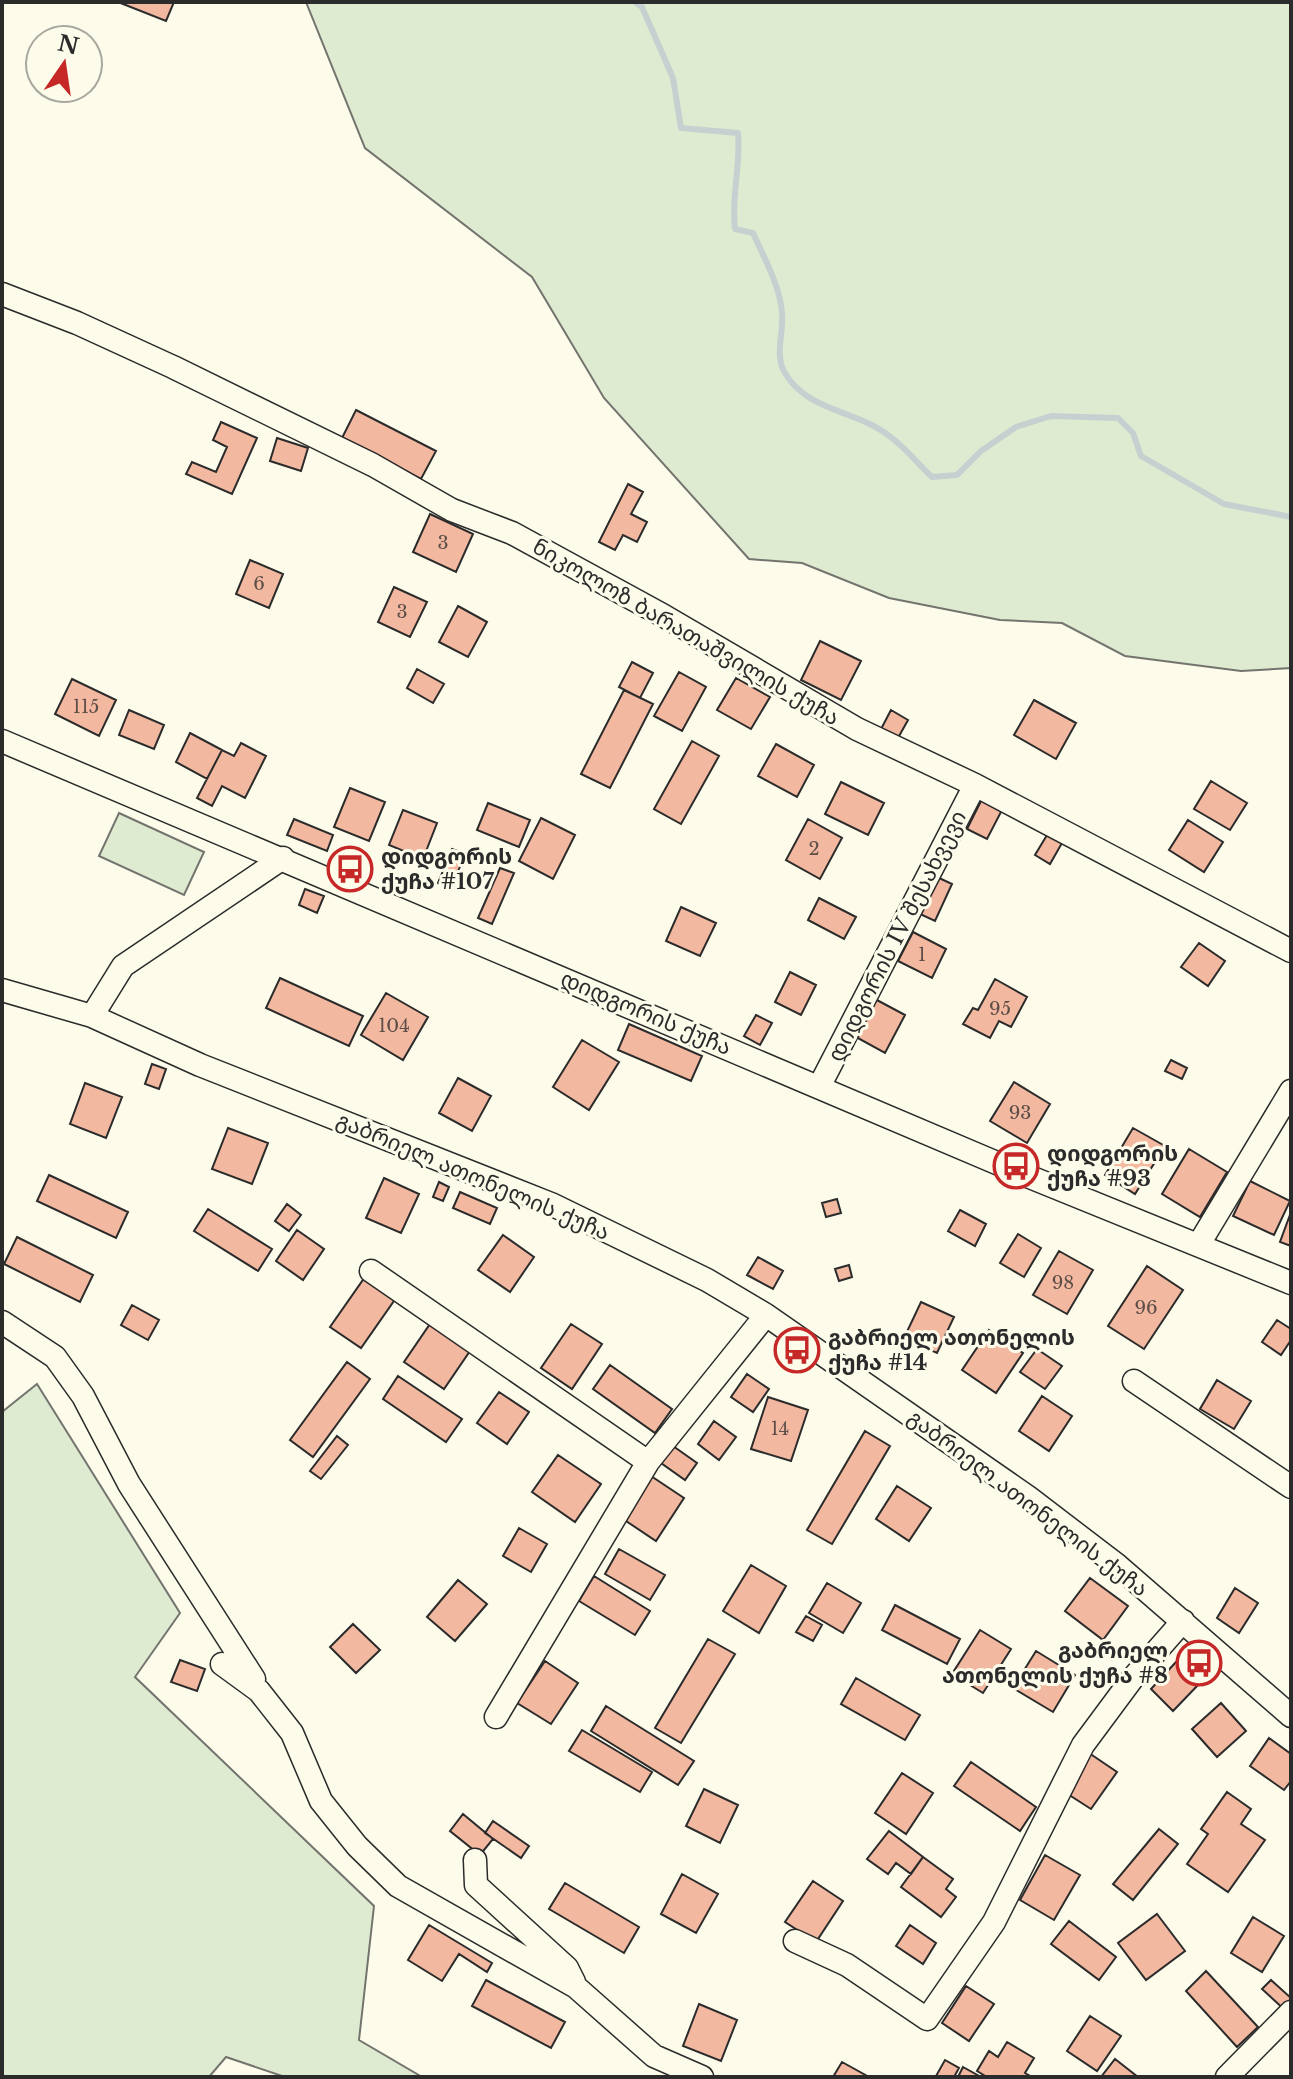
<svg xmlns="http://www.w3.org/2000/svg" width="1293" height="2079" font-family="'Libre Baskerville','Noto Sans Georgian',serif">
	<rect width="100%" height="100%" fill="#fdfbea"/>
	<path fill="#deebd1" stroke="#74746e" stroke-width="2" d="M306 2H1291V668L1241 671 1125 656 1062 623 1000 620 889 598 802 563 749 559 604 398 532 277 365 148Z
		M119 813 204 852 184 895 99 856Z
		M37 1384 180 1613 135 1677 374 1906 359 2040 422 2077H285L226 2057 209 2077H2V1412Z"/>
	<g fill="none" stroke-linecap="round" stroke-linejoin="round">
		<path stroke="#c7d0d0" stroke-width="6" d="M635 2 642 7 673 78 681 128 738 133C741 167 731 194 735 229L753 233C764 258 780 285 782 313 784 333 774 355 785 373 807 411 855 410 888 435 904 446 918 464 932 477L957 475 981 451 1016 427 1051 416 1118 418 1133 433 1141 456 1224 504 1291 517"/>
	</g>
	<path fill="#f2b8a0" stroke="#2b2b2b" stroke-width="2" d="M118 2H174L166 21Z
		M356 410 436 451 421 479 342 438Z
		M221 422 257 438 232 494 186 474 192 462 216 472 227 447 213 440Z
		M277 438 308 448 301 471 270 461Z
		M628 484 643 492 631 514 647 522 637 542 623 535 615 550 599 542Z
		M430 514 473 534 456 572 413 552Z
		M250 560 283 574 269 608 236 594Z
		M394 587 427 602 410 637 378 622Z
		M458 606 487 622 468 657 439 642Z
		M820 641 861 661 841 700 801 680Z
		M632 662 653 673 640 698 619 687Z
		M417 669 444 684 433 703 407 688Z
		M679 672 706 687 682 731 654 716Z
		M736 678 770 697 751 729 717 710Z
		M72 679 116 700 99 736 55 714Z
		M624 690 653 704 610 788 581 774Z
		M1034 700 1076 723 1056 759 1014 735Z
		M129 710 164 725 154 749 119 735Z
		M891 710 908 720 898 738 881 729Z
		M190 733 222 750 207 779 176 762Z
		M692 741 719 756 681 824 654 809Z
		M241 743 266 756 245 798 222 786 212 806 197 798 222 750 234 756Z
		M776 744 814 765 797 797 758 776Z
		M1211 781 1247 803 1230 830 1194 809Z
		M841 782 884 803 868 835 825 814Z
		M350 788 385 802 369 841 334 827Z
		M982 799 1002 810 987 839 967 829Z
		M488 803 530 820 519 847 477 830Z
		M403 810 437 823 423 859 389 845Z
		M541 818 575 835 553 879 519 861Z
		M294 819 333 835 327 851 287 835Z
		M808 819 842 838 820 879 786 860Z
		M1188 820 1223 842 1204 872 1169 850Z
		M1047 835 1062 843 1050 864 1035 855Z
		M452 849 465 854 451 889 438 883Z
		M500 868 514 873 492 924 478 918Z
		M937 877 952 884 935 921 920 914Z
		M305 889 324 896 317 913 299 905Z
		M819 898 856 917 844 939 808 920Z
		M681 907 716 923 700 956 666 941Z
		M913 932 946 949 932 978 898 961Z
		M1199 943 1225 961 1208 986 1181 967Z
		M790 972 816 985 801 1015 775 1002Z
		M280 978 363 1016 349 1046 266 1008Z
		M995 979 1027 997 1011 1027 999 1021 990 1038 963 1024 973 1008 978 1010Z
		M386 993 428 1017 403 1060 361 1035Z
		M875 999 905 1015 885 1053 856 1037Z
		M756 1015 772 1023 760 1045 744 1036Z
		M629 1024 702 1056 691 1081 618 1050Z
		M582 1040 619 1062 589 1110 553 1087Z
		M1171 1060 1187 1068 1182 1079 1165 1071Z
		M152 1064 166 1069 159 1089 145 1084Z
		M458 1078 491 1096 472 1131 439 1113Z
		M1014 1082 1050 1104 1027 1143 990 1121Z
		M85 1083 122 1097 106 1138 70 1124Z
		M228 1128 268 1143 252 1184 212 1169Z
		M1133 1128 1165 1146 1135 1194 1105 1175Z
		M1189 1149 1227 1172 1200 1217 1162 1194Z
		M49 1175 128 1212 116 1238 37 1201Z
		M384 1178 419 1194 401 1233 366 1218Z
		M1250 1181 1290 1201 1274 1235 1233 1216Z
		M439 1182 449 1187 443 1201 433 1197Z
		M460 1192 497 1208 490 1224 453 1208Z
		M837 1199 841 1213 826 1217 822 1203Z
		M287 1204 301 1215 289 1231 275 1221Z
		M208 1209 272 1249 258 1271 194 1231Z
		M960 1210 986 1224 975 1246 948 1231Z
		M1291 1212V1246L1280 1242Z
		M297 1230 324 1249 303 1280 276 1261Z
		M1018 1234 1041 1248 1024 1277 1000 1263Z
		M503 1235 534 1257 510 1292 478 1270Z
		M17 1237 93 1275 80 1302 4 1264Z
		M1059 1251 1093 1270 1067 1314 1033 1295Z
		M758 1257 783 1271 773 1289 747 1275Z
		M849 1265 852 1277 839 1281 835 1269Z
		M1147 1266 1183 1290 1144 1349 1108 1326Z
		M365 1277 396 1298 361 1348 330 1327Z
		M921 1302 954 1317 937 1353 904 1338Z
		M132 1305 159 1320 148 1340 121 1325Z
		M1277 1320 1291 1329V1340L1281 1355 1262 1342Z
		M432 1321 472 1348 444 1389 404 1362Z
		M571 1324 602 1344 572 1389 541 1368Z
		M989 1330 1023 1353 996 1393 962 1370Z
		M1037 1349 1062 1366 1045 1389 1020 1372Z
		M347 1362 370 1379 313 1457 290 1440Z
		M610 1365 672 1409 655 1433 593 1389Z
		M747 1374 769 1389 753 1412 731 1397Z
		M398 1376 462 1419 446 1442 383 1399Z
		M1217 1380 1251 1401 1234 1429 1200 1409Z
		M499 1392 529 1412 507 1444 477 1423Z
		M1042 1396 1072 1416 1049 1451 1019 1431Z
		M768 1397 808 1410 791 1461 751 1449Z
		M714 1421 736 1437 719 1460 698 1444Z
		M865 1431 890 1446 832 1544 807 1530Z
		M337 1436 348 1445 321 1479 310 1471Z
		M673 1446 697 1463 685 1480 661 1463Z
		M558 1455 601 1484 575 1522 532 1492Z
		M651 1476 684 1498 656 1541 623 1519Z
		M897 1486 931 1508 909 1541 876 1519Z
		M519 1528 547 1544 531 1572 503 1556Z
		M619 1549 665 1575 650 1600 605 1574Z
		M751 1565 786 1586 759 1633 723 1611Z
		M594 1576 650 1611 635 1635 579 1601Z
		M1090 1578 1128 1606 1103 1640 1065 1611Z
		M458 1580 487 1604 455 1641 427 1617Z
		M827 1583 861 1603 843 1633 809 1613Z
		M1235 1588 1258 1603 1239 1633 1217 1618Z
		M895 1605 960 1639 947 1664 882 1630Z
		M806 1616 822 1625 813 1641 796 1632Z
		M353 1624 380 1650 356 1673 330 1647Z
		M980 1630 1011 1649 983 1693 952 1674Z
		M708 1639 735 1654 681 1743 655 1728Z
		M1036 1651 1075 1675 1053 1712 1013 1688Z
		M180 1660 205 1669 197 1691 171 1682Z
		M545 1661 578 1683 551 1724 517 1703Z
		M1176 1662 1199 1684 1173 1711 1151 1689Z
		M856 1678 920 1715 905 1740 841 1704Z
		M1221 1703 1246 1731 1217 1757 1192 1729Z
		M606 1706 694 1761 678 1785 591 1731Z
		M582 1730 652 1772 640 1792 569 1751Z
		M1269 1738 1291 1754V1781L1284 1790 1250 1766Z
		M1089 1753 1117 1772 1091 1809 1063 1791Z
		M971 1762 1036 1807 1020 1831 954 1786Z
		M902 1773 933 1793 906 1834 875 1813Z
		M704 1789 738 1805 720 1843 686 1826Z
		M1227 1792 1251 1809 1241 1824 1265 1840 1228 1892 1187 1864 1208 1834 1201 1829Z
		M463 1814 493 1839 480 1855 450 1831Z
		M493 1821 529 1846 521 1858 485 1833Z
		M1159 1829 1178 1844 1133 1900 1113 1884Z
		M889 1831 923 1857 911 1874 896 1863 888 1874 867 1859Z
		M1045 1855 1080 1875 1054 1920 1020 1900Z
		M923 1857 953 1879 946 1889 956 1897 941 1917 901 1887Z
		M682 1874 718 1894 696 1933 661 1914Z
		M813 1881 843 1901 816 1942 785 1922Z
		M565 1883 639 1927 624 1953 549 1909Z
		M1157 1914 1185 1951 1146 1980 1118 1943Z
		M1253 1917 1284 1936 1262 1972 1231 1953Z
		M1069 1921 1116 1957 1099 1980 1051 1944Z
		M429 1925 492 1963 487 1972 459 1954 442 1981 408 1960Z
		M910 1925 936 1943 923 1964 896 1946Z
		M1206 1971 1258 2027 1237 2047 1186 1991Z
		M486 1980 565 2022 551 2048 472 2006Z
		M1271 1980 1291 1998 1287 2012 1262 1989Z
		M966 1986 994 2004 969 2041 942 2023Z
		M699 2004 737 2020 721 2061 683 2046Z
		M1090 2016 1121 2036 1097 2071 1067 2051Z
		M1007 2042 1034 2058 1025 2073 1032 2077H987L977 2071 989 2051 998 2057Z
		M1115 2059 1138 2077H1101Z
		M945 2060 959 2068 954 2077 936 2076Z
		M842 2062 869 2077H833Z
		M963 2067 981 2077H958Z"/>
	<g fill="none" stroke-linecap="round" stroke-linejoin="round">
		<g stroke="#2b2b2b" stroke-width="25">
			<path id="minor" d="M2 294 77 323 173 367 373 465 452 510 512 533 664 616 857 729 975 785 1291 951
				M2 741 1025 1175 1291 1283
				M2 990 92 1016 200 1065 551 1204 707 1280 766 1315 1028 1497 1117 1565 1291 1716
				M92 1016 123 966 283 858
				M819 1087 975 785
				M1199 1244 1291 1091
				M371 1271 648 1462
				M2 1322 55 1357 83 1396 129 1484 254 1679
				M1134 1381 1291 1487
				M222 1664 259 1691 292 1733 321 1801 357 1846 398 1886 576 1987 654 2056 702 2077
				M496 1717 648 1462 766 1315
				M475 1860 476 1885 567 1968 574 1982
				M795 1941 847 1965 927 2019 994 1922 1083 1745 1132 1679 1183 1621
				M1227 2077 1291 2012"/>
		</g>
		<use href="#minor" stroke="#fdfbea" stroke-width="22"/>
	</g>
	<defs>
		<g id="bus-ring" transform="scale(2.3)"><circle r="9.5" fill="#fdfbea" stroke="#c62828" stroke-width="1.5"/><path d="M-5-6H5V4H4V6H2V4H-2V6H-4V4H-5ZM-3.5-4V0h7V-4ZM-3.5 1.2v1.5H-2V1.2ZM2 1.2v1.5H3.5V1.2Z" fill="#c62828"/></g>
	</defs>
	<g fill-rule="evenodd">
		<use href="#bus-ring" x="350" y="869"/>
		<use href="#bus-ring" x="1016" y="1166"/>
		<use href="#bus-ring" x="797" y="1350"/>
		<use href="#bus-ring" x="1199" y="1663"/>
	</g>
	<g text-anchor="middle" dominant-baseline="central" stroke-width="6" stroke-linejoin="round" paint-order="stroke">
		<g font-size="18" fill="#5d4e48">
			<text x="443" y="543">3</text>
			<text x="259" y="584">6</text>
			<text x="402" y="612">3</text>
			<text x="86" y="707">115</text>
			<text x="814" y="849">2</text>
			<text x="922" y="955">1</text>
			<text x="1000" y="1009">95</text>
			<text x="394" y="1026">104</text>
			<text x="1020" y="1113">93</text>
			<text x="1063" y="1283">98</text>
			<text x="1146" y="1308">96</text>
			<text x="780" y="1429">14</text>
		</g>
		<g font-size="22" fill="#2b2b2b" stroke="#fdfbea">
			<text transform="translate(686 632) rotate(30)">ნიკოლოზ ბარათაშვილის ქუჩა</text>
			<text transform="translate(897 936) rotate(-63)">დიდგორის IV შესახვევი</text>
			<text transform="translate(646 1013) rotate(23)">დიდგორის ქუჩა</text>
			<text transform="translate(473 1176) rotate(23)">გაბრიელ ათონელის ქუჩა</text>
			<text transform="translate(1028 1503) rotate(37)">გაბრიელ ათონელის ქუჩა</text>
		</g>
		<g font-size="22" font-weight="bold" fill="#2b2b2b" stroke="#fdfbea" text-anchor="start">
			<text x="381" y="856">დიდგორის<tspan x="381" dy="25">ქუჩა #107</tspan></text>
			<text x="1047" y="1153">დიდგორის<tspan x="1047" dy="25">ქუჩა #93</tspan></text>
			<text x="828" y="1337">გაბრიელ ათონელის<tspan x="828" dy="25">ქუჩა #14</tspan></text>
			<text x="1168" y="1650" text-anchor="end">გაბრიელ<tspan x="1168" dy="25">ათონელის ქუჩა #8</tspan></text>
		</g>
	</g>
	<rect width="1293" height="2079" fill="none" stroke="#2b2b2b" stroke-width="8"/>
	<g transform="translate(64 64) rotate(13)"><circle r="38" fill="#fdfbea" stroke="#a9a89e" stroke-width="2"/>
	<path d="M0-6L14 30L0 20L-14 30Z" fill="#c62828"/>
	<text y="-12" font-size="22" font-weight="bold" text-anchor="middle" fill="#2b2b2b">N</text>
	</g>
</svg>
